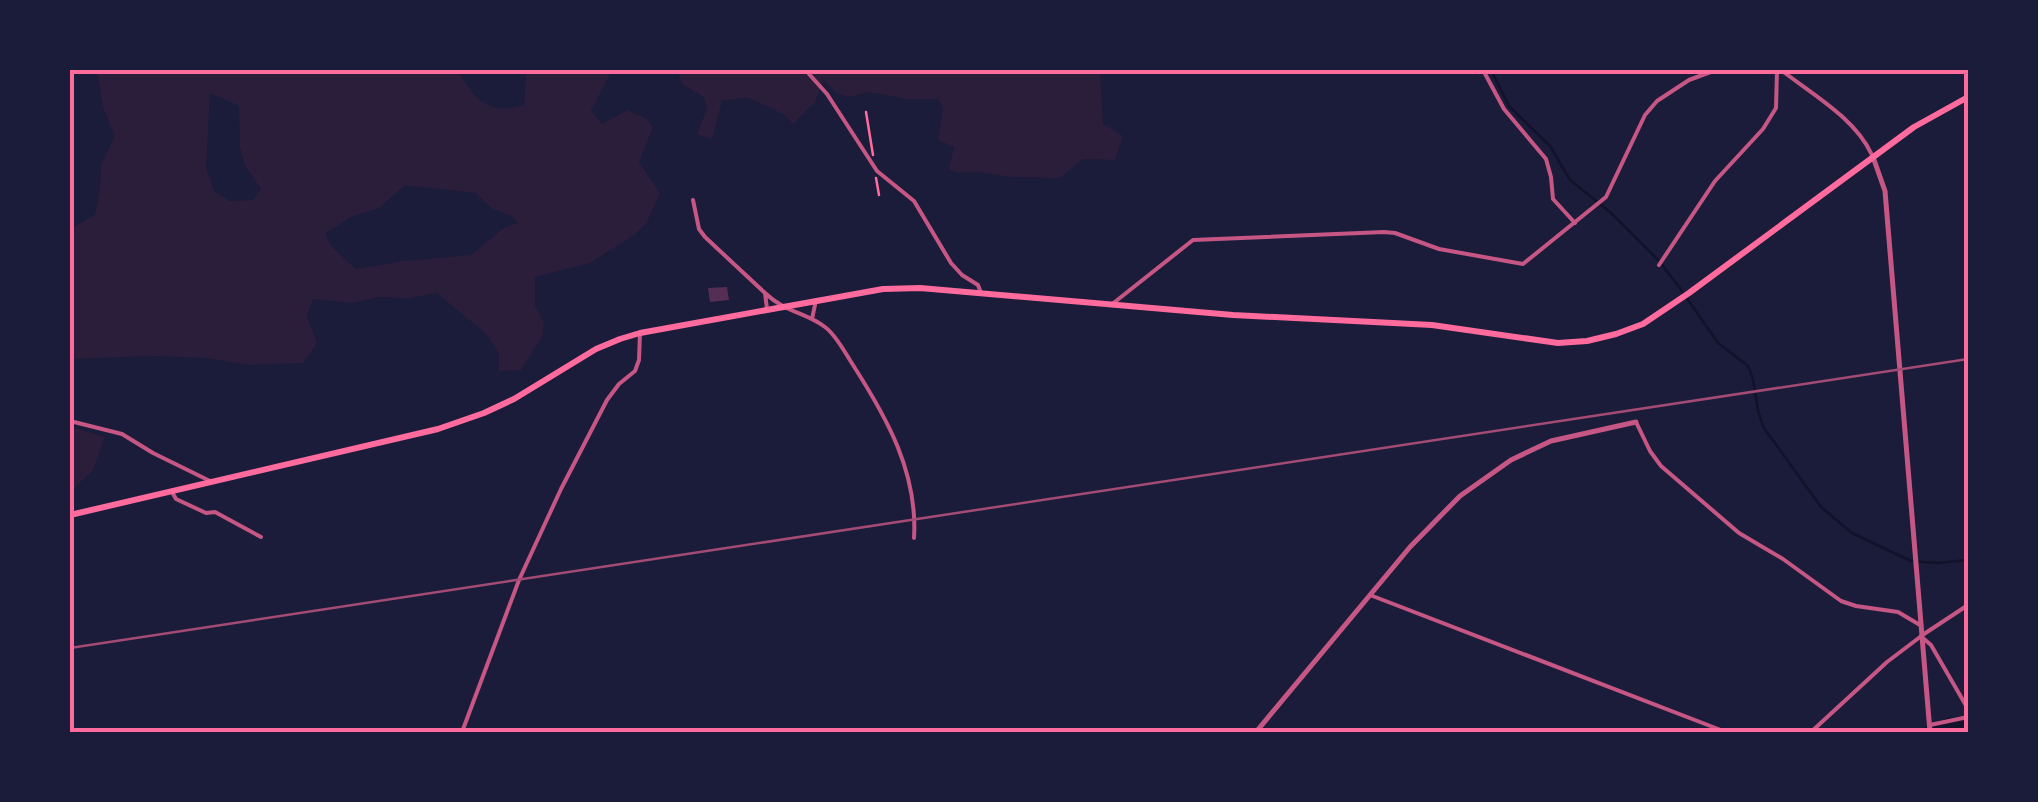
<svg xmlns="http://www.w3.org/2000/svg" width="2038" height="802" font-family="Roboto,sans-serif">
	<rect width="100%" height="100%" fill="#1b1b3a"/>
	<path fill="#2a1e3b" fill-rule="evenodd" d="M97 70H457C475 99 487 116 524 105L526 74 535 70H601L610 74 591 111 602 124 627 110 646 118 653 127 639 162 660 193 646 224 634 235 590 263 535 277V306L544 323 543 335 521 370 499 371V353L486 334 437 293 409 298 379 297 352 303 313 299 307 317 317 343 303 363 250 365 206 358 152 356 73 359 70 355V229L95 215 100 188 101 165 115 136 103 107ZM210 93 239 106 240 148 245 165 261 189 253 200 229 201 214 191 206 168ZM405 185 476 193 491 208 511 216 518 223 505 227 471 255 404 261 356 269 330 245 326 233 351 217 379 208Z
		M677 70H1100L1103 124 1123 136 1115 160 1083 159 1060 178 1012 177 976 172H955L949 169 954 147 938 140 943 108 938 99H908L868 92 851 97 837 94 824 80 815 102 793 124 785 115 747 97 722 101 712 139 697 134 707 109 704 97 682 84Z
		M70 426 105 437 93 470 70 492Z"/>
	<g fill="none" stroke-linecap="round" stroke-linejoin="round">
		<path stroke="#12122b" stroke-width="2.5" d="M1491 70 1509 106 1550 146 1570 180 1610 212 1659 261 1680 288 1718 343 1748 366 1753 379 1758 411 1764 428 1821 507 1852 533 1911 561 1937 563 1968 560"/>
		<path stroke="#12122b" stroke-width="14" d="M1930 732 1948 725 1968 723"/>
	</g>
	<path fill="#542f53" d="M727 287 729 300 710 302 708 288Z"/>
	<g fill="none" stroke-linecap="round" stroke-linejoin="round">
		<path stroke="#ff6b9d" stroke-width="2.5" d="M866 112 873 155
			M876 178 879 195"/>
		<path stroke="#c65784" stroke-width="4" d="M1483 70 1504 109 1546 159 1551 177 1553 199 1575 223
			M1781 70C1812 94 1855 118 1872 155
			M809 74 827 94 877 171 914 201 951 263 962 275 978 285 981 293
			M693 200 699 229 705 237 765 293 767 309
			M1659 265 1715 181 1763 129 1776 108 1777 70
			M765 293C786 313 805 312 825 327 837 336 845 353 853 365 887 418 918 473 914 538
			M1111 305 1193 240 1384 232 1395 233 1439 249 1523 264 1606 197 1645 115 1657 101 1689 80 1716 70
			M812 319 816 300
			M70 421 122 434 153 453 212 482
			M1636 422 1650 451 1661 466 1739 533 1783 559 1841 601 1856 606 1898 612 1920 625
			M172 492 176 499 206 513 215 512 261 537
			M1370 595 1726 732
			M1924 639 1931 645 1968 709
			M1930 725 1968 717
			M462 732 519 580 561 489 607 400 619 384 635 371 639 360 640 333
			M1811 732 1887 662 1924 634 1968 605"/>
		<path stroke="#c65784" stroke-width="5" d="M1873 157 1885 191 1930 732
			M1256 732 1410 547 1460 496 1511 460 1551 441 1636 422"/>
		<path stroke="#ff6b9d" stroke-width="6" d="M70 515 438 429 484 413 514 399 596 349 620 339 640 333 883 289 920 288 1233 315 1432 325 1558 343 1587 341 1616 334 1643 324 1689 293 1914 127 1968 97"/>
		<path stroke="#a44b75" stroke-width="2.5" d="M70 648 1968 359"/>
	</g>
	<rect width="2038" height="802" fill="none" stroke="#1b1b3a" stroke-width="145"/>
	<rect x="72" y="72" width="1894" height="658" fill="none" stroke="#ff6b9d" stroke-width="4"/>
</svg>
